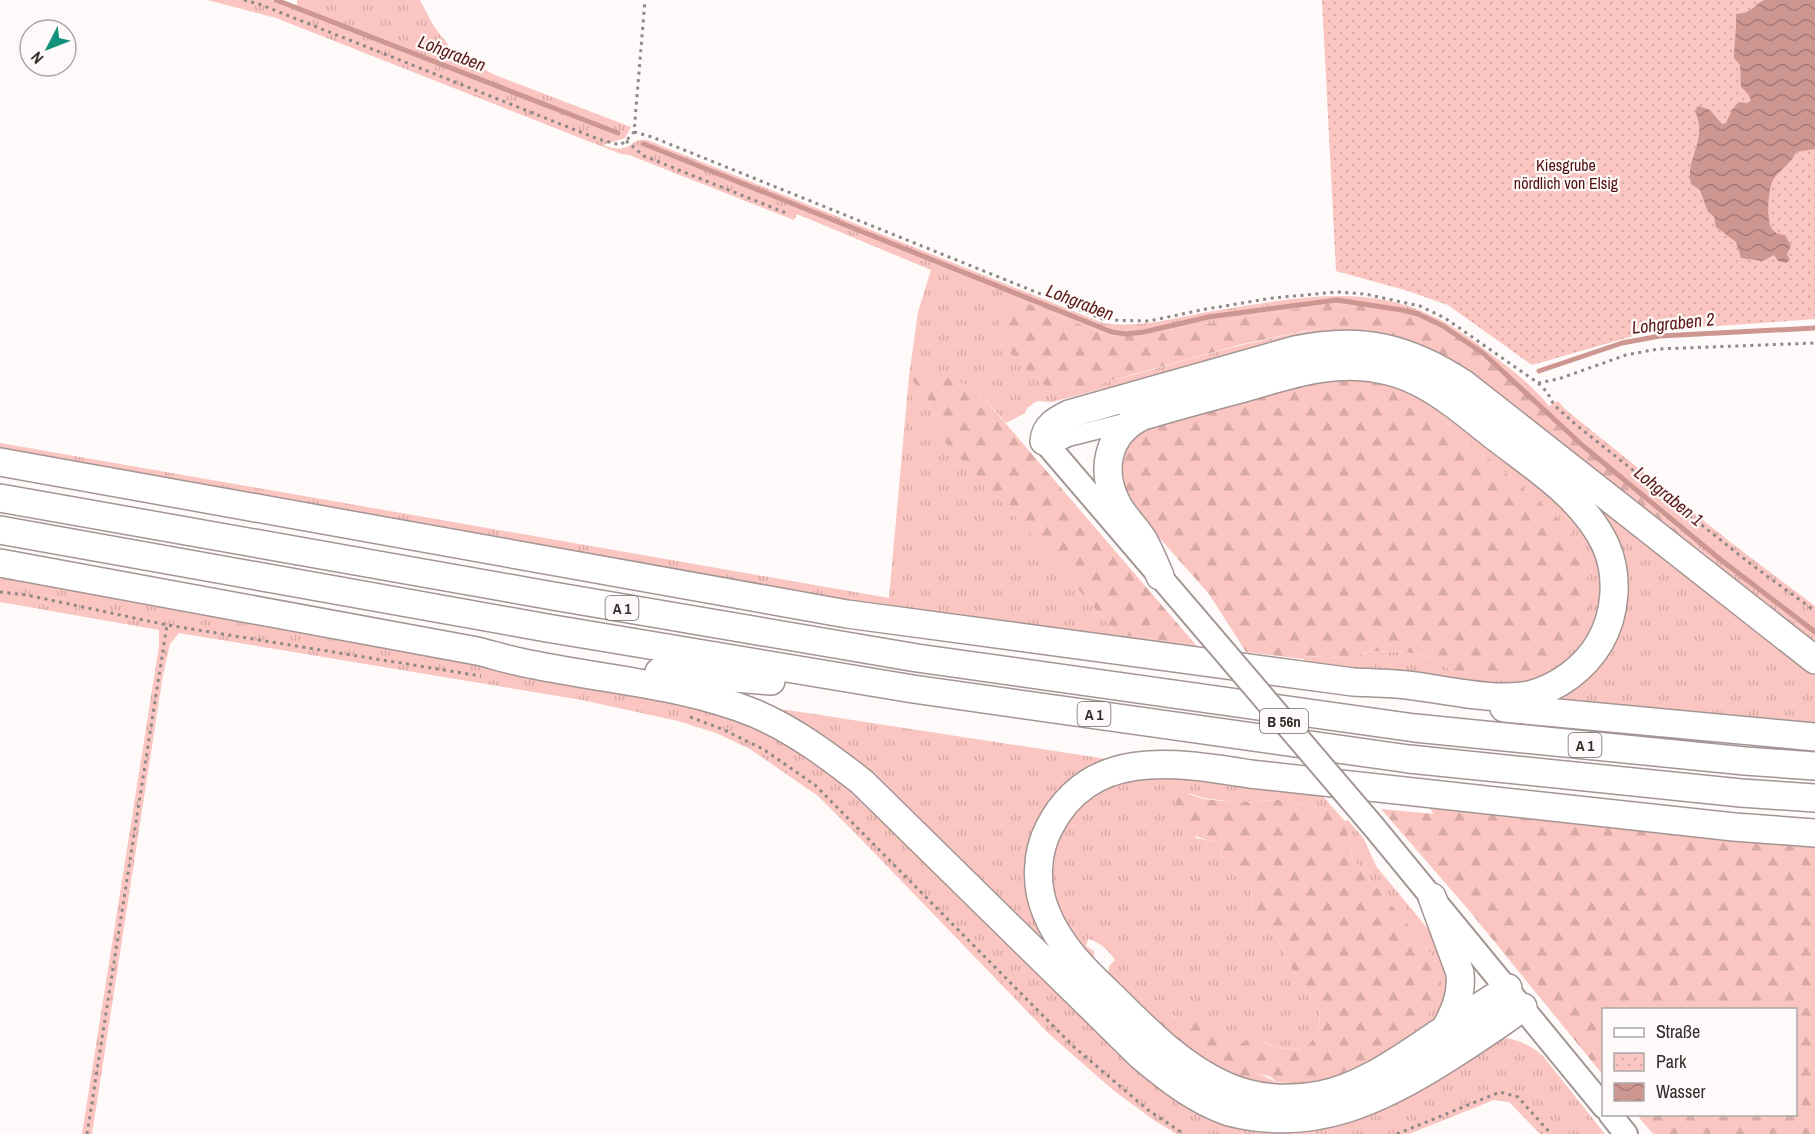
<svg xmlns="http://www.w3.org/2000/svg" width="1815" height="1134" font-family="'Archivo Narrow',sans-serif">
	<defs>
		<pattern id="grass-tufts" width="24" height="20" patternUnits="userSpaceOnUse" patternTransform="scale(1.5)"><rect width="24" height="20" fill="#fbc6c1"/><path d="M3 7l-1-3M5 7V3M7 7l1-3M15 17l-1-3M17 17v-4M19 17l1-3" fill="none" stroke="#d8aaa6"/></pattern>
		<pattern id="forest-firs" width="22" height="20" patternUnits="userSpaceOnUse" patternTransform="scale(1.5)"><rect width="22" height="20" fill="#fbc6c1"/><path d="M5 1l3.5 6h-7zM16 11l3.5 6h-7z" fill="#d8aaa6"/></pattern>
		<pattern id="park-dots" width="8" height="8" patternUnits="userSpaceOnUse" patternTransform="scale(1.5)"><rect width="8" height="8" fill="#fbc6c1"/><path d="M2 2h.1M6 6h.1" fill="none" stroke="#d8aaa6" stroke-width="1.8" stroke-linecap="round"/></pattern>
		<pattern id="water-waves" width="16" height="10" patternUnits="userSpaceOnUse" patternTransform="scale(1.5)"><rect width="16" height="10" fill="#cd9691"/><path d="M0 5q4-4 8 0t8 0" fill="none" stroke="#a77b77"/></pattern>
	</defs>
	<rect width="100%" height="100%" fill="#fdfaf9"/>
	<path fill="url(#grass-tufts)" d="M207 0H271L291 8 297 6V0H420L433 25 449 46 465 59 495 75 631 127 625 138 603 145C609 147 617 150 624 148 635 145 633 138 647 140L1103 323C1144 329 1180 316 1220 310 1289 299 1365 283 1430 315 1451 324 1470 338 1488 352 1510 368 1531 384 1549 406L1558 401 1566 410 1734 545 1815 606V649L1728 580 1717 564 1472 347C1451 335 1429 318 1405 312 1379 306 1351 304 1325 304L1132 336 1107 335 1011 297 1054 393C1127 380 1197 354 1269 339 1300 332 1333 324 1365 329 1378 330 1392 338 1404 343L1264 347 1052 402 1037 401 1027 408 1025 413 1006 423 976 389 929 401 942 439 1009 508 1117 634 1196 645 1201 651 989 623 758 585 0 451V443L889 598 909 376 918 312 931 270 797 214 794 220 629 155 621 154 276 18Z
		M1412 364 1815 670V726L1542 701 1575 683 1618 556 1409 370Z
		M1418 391 1574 514 1602 562 1600 622 1566 667 1514 688 1310 666 1301 656 1347 658 1372 651 1406 652 1434 658 1453 672 1565 657 1577 636 1591 596 1579 553 1572 534 1556 516 1428 407Z
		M0 576 103 596 307 631 733 715 809 752 1215 1115 1507 1038C1522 1041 1531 1046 1543 1056L1605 1134H1540L1509 1102 1494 1100 1409 1134H1177L1155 1121 1113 1090 1049 1034 857 835 818 796 750 749 716 733 678 721 582 700 179 633 170 644 163 675 92 1134H82L159 646V630L0 602Z
		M768 707 1113 760 1074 784 1035 902 1225 1094 1394 1079 1219 1098Z
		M1147 773 1321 794 1335 810 1278 800 1234 802 1203 798 1189 793 1196 838 1216 842 1221 849 1222 856 1231 870 1245 881 1251 892 1253 911 1280 942 1292 969 1319 1007 1320 1027 1317 1034 1309 1044 1298 1049 1277 1048 1265 1042 1238 1044 1221 1029 1183 1023 1172 1015H1163L1258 1074C1267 1076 1273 1082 1280 1083 1301 1086 1322 1081 1343 1076L1436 962 1418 936 1353 860 1345 821 1348 820 1364 839 1376 866 1442 946 1452 972 1442 1018 1338 1082 1265 1089 1198 1062 1108 974 1109 966 1115 960C1108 950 1100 942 1088 939L1086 946 1094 951V957L1090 958 1077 948 1050 898 1054 839 1089 793Z"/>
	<path fill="url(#forest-firs)" d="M1011 297 1107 335 1132 336 1325 304C1351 304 1379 306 1405 312 1429 318 1451 335 1472 347L1717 564 1728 580 1456 362 1367 329 1331 328 1304 331 1243 344 1087 387 1054 393C1024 366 978 340 1011 297Z
		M1343 373 1418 391 1428 407 1556 516 1572 534 1579 552 1591 596 1590 607 1585 623 1565 657 1550 669 1532 676 1496 678 1453 672 1434 658 1406 652 1372 651 1347 658 1302 656 1304 659 1246 652 1209 594 1140 516 1121 488 1119 456 1135 430Z
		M932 374 957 380 976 389 1196 645 1117 634 1009 509 942 439 929 401 909 376Z
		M1184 792 1203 799 1234 802 1278 800 1335 810 1345 821 1353 860 1418 936 1436 962 1440 974 1441 985 1436 1002 1424 1019 1410 1034 1363 1067 1343 1076 1296 1084 1277 1082 1269 1076 1258 1074 1246 1080C1217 1069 1178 1048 1160 1022L1163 1015 1167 1012 1183 1023C1206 1012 1221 1029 1238 1044L1242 1043 1247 1039 1254 1038 1277 1048 1298 1049 1309 1044 1317 1034 1320 1027 1319 1007 1292 969 1280 942 1253 911 1251 892 1245 881 1231 870 1222 856 1221 849 1216 842C1198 838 1187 834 1175 819L1176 801Z
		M1426 804 1815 847V1134H1653L1637 1115 1796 1114V1010H1604L1603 1075 1467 908 1381 809 1434 814Z"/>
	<path fill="url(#park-dots)" d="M1322 0H1815V319L1651 331 1532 365 1448 305 1408 291 1336 271Z"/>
	<path fill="url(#water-waves)" d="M1764 0H1815V149L1796 152C1790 166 1777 171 1772 182 1768 192 1766 221 1772 229 1776 234 1780 234 1785 235L1791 246 1787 254 1790 260 1786 263 1778 261 1774 255 1763 261 1741 258 1736 242 1716 227 1714 216 1708 212 1700 190 1691 184C1684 159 1709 141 1695 111L1698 106 1710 110 1722 124 1726 123 1732 110 1739 102 1748 103 1751 100 1748 94 1741 87 1740 65 1734 58C1734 43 1737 29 1736 14 1752 13 1752 7 1764 0Z"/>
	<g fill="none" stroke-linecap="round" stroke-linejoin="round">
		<path stroke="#cd9691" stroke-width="5" d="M276 0 618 133
			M644 144 1112 332 1126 334 1144 332 1208 317 1337 300 1402 310 1418 314 1443 326 1484 354 1582 445 1721 560 1815 632
			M1539 371 1622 343 1660 336 1815 328"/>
		<g stroke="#a39593" stroke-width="21">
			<path id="minor" d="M1048 447 1068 437 1132 421"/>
		</g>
		<g stroke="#a39593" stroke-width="26">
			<path id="major" d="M1044 441 1193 615
				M1374 827 1604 1107
				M1610 1114 1626 1134"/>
		</g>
		<g stroke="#a39593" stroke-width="30">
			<path id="highway" d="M1044 441C1045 426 1057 420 1069 414L1295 350C1361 336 1408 347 1464 384L1815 660
				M0 462 847 614 1353 682C1371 683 1389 683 1407 685 1443 689 1494 702 1529 695 1558 688 1585 668 1600 642 1616 614 1619 576 1606 546 1584 498 1534 467 1494 436 1470 417 1447 397 1420 383 1405 375 1389 370 1373 368 1329 361 1286 376 1244 388 1210 397 1177 406 1143 416 1106 433 1099 473 1119 507 1126 519 1137 529 1144 541 1150 552 1155 564 1160 576
				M0 498 553 596 917 658 1415 728 1745 761 1815 766
				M0 530 547 628 913 689 1409 759 1741 793 1815 798
				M0 563 477 651C497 656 516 662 535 665 608 680 685 685 754 713 794 730 829 756 862 782L1141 1056C1167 1078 1196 1101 1229 1112 1313 1134 1383 1100 1451 1056 1476 1040 1500 1024 1523 1007
				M659 672 771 681
				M1504 708 1815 737
				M1432 897 1460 973C1462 995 1455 1011 1445 1029
				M1508 988C1484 1004 1460 1019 1436 1035 1400 1059 1362 1087 1320 1095 1289 1101 1255 1099 1226 1086 1183 1067 1149 1033 1116 1000 1089 974 1060 948 1046 912 1035 886 1036 853 1049 828 1090 747 1175 762 1250 774L1734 827 1815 833"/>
		</g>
		<path stroke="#8e8988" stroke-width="3" stroke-dasharray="3 4.5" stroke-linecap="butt" d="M244 0 259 4 598 139 620 145 626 141 634 132 645 0
			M634 132 652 137 1105 320 1149 321 1206 309 1273 298 1337 292 1365 294 1420 306 1445 318 1538 383 1547 392 1554 405 1575 424 1752 565 1815 611
			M626 141 644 156 786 213
			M1538 383 1558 379 1626 355 1658 349 1815 343
			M0 592 27 595 167 625 481 676
			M690 717 722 729 763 749 815 785 1074 1047 1148 1110 1184 1134
			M87 1134 167 625
			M1397 1134 1500 1092 1518 1097 1551 1134"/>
		<use href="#minor" stroke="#fff" stroke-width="18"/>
		<use href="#major" stroke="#fff" stroke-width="22"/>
		<use href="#highway" stroke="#fff" stroke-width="27"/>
		<g stroke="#a39593" stroke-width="26" stroke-linecap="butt">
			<path id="major-bridge" d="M1193 615 1374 827"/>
		</g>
		<use href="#major-bridge" stroke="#fff" stroke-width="22"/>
	</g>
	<g text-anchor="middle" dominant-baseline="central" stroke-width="4.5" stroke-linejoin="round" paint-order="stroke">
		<g fill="#fdfaf9" stroke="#6f6a69" stroke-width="1.5">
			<rect x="605.5" y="596" width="33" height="24" rx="4.5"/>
			<rect x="1077.5" y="702" width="33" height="24" rx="4.5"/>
			<rect x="1260" y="709" width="48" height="24" rx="4.5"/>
			<rect x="1568.5" y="733" width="33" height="24" rx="4.5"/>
		</g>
		<g font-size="15" font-weight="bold" fill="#322c2b">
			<text x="622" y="608">A 1</text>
			<text x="1094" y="714">A 1</text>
			<text x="1284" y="721">B 56n</text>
			<text x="1585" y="745">A 1</text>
		</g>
		<g font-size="16" fill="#521011" stroke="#fdfaf9">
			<text x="1566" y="165">Kiesgrube<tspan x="1566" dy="18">nördlich von Elsig</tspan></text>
		</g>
		<g font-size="18" font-style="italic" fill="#5b1918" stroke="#fdfaf9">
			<text transform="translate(452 53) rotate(21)">Lohgraben</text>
			<text transform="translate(1080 302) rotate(21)">Lohgraben</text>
			<text transform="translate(1673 323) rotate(-6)">Lohgraben 2</text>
			<text transform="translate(1669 496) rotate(39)">Lohgraben 1</text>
		</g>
	</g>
	<rect x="1602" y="1008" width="195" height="108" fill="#fdfaf9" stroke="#aca8a7" stroke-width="1.5"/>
	<rect x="1614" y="1028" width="30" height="9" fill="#ffffff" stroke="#aca8a7" stroke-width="1.5"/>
	<text x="1656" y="1038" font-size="18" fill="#322c2b">Straße</text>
	<rect x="1614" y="1053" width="30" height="18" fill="url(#park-dots)" stroke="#aca8a7" stroke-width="1.5"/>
	<text x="1656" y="1068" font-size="18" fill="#322c2b">Park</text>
	<rect x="1614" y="1083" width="30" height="18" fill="url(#water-waves)" stroke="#aca8a7" stroke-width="1.5"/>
	<text x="1656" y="1098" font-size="18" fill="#322c2b">Wasser</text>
	<g transform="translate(48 48) rotate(228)"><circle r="28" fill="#fdfaf9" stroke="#aca8a7" stroke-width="1.5"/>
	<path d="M0-4.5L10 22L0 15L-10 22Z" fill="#12927a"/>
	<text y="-9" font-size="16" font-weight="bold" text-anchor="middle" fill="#322c2b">N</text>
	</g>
</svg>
